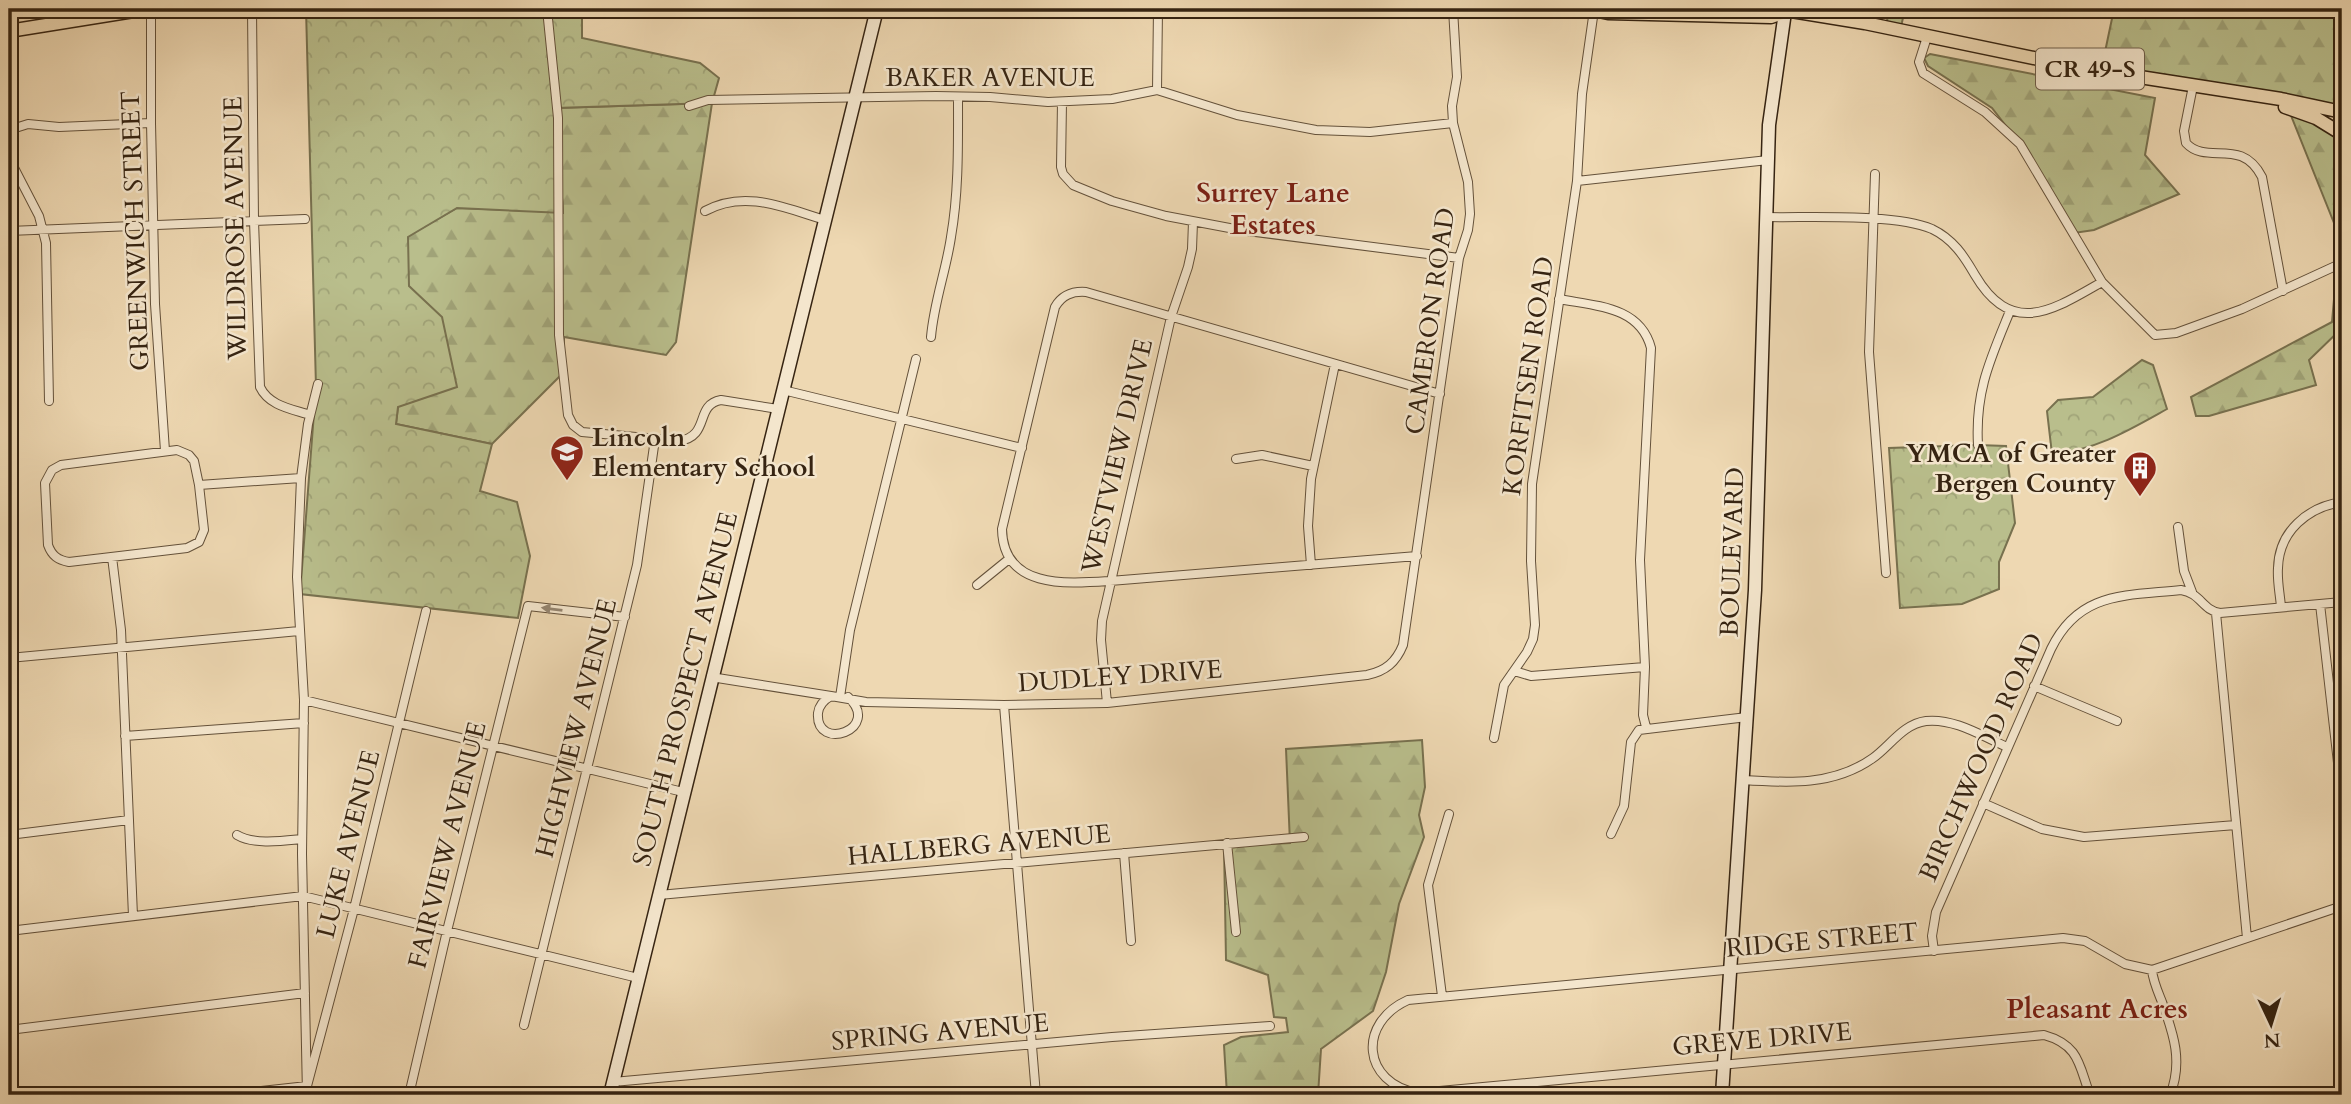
<svg xmlns="http://www.w3.org/2000/svg" width="2351" height="1104" font-family="Cardo,serif">
	<defs>
		<pattern id="forest-firs" width="22" height="20" patternUnits="userSpaceOnUse" patternTransform="scale(1.75)"><rect width="22" height="20" fill="#b9be8c"/><path d="M5 1l3.5 6h-7zM16 11l3.5 6h-7z" fill="#a0a378"/></pattern>
		<pattern id="park-crowns" width="20" height="18" patternUnits="userSpaceOnUse" patternTransform="scale(1.75)"><rect width="20" height="18" fill="#b9be8c"/><path d="M2 6a3 3 0 1 1 6 0M12 15a3 3 0 1 1 6 0" fill="none" stroke="#a0a378"/></pattern>
	</defs>
	<rect width="100%" height="100%" fill="#eed8b2"/>
	<filter id="stains"><feTurbulence type="fractalNoise" baseFrequency=".00286" numOctaves="4"/><feColorMatrix values="0 0 0 0 .2 0 0 0 0 .09 0 0 0 0 .02 0 0 0 .5 -.17"/></filter>
	<radialGradient id="worn" r=".72"><stop offset=".6" stop-color="#630" stop-opacity="0"/><stop offset="1" stop-color="#630" stop-opacity=".3"/></radialGradient>
	<path fill="url(#forest-firs)" stroke="#78714f" stroke-width="2" d="M1890 9H1905L1900 31 1885 28Z
		M2114 9H2342V112L2101 71Z
		M1930 54 2155 98 2145 155 2179 194 2094 230 2074 233 2020 144 1992 108 1928 66 1924 58Z
		M712 103 676 342 666 355 564 337V372L492 444 396 424 398 407 442 318 408 286V236L457 208 563 212 556 108Z
		M2288 108 2342 134V243Z
		M2342 287V328L2309 360 2316 385 2209 416H2196L2191 397 2332 322 2335 288Z
		M1422 740 1425 787 1419 815 1424 837 1399 904 1386 972 1373 1011 1321 1049 1318 1095H1227L1224 1045 1241 1037 1288 1032 1286 1018 1274 1017 1268 975 1226 960 1224 846 1290 843 1286 749Z"/>
	<path fill="url(#park-crowns)" stroke="#78714f" stroke-width="2" d="M306 9H582V38L700 63 719 78 712 103 556 108 563 213 457 208 408 237 409 286 442 317 457 387 398 407 396 424 492 444 480 491 517 502 530 556 518 618 300 594 316 387Z
		M2142 360 2153 365 2167 409C2131 429 2095 451 2052 454L2047 411 2058 400 2093 397Z
		M1977 445 2006 446 2015 523 1999 562V589L1962 604 1900 608 1889 448Z"/>
	<g fill="none" stroke-linecap="round" stroke-linejoin="round">
		<g stroke="#64513a" stroke-width="10">
			<path id="street" d="M151 9V123L155 304 165 451
				M252 9 254 221 260 387C269 406 292 409 310 415
				M547 9 558 118 559 335 568 415 573 425 582 432 679 441C711 436 694 405 721 400L778 409
				M1927 37 1919 62 1923 73 1985 112 2020 144 2102 282 2155 335 2176 333 2242 309 2342 263
				M2193 86 2184 131 2186 143C2207 166 2241 136 2262 177L2283 291
				M1157 90 1158 9
				M1062 102 1061 167 1063 174 1073 185 1112 201 1166 216 1240 230 1459 258
				M689 106 708 100 936 96 990 97 1048 102 1112 99 1157 90 1237 115 1316 130 1370 132 1453 123
				M9 130 28 124 59 127 151 123
				M9 158 39 216 46 243 49 401
				M1875 174 1869 352 1886 573
				M1577 181 1768 160
				M705 211C745 189 785 208 825 220
				M1766 217C1809 218 1894 213 1932 229 1953 239 1964 256 1975 275 2012 338 2053 310 2102 282
				M9 231 305 219
				M1559 299C1595 306 1640 306 1651 348L1640 560 1645 667 1643 715 1646 727
				M931 337C934 302 946 271 951 237 959 191 958 143 958 97
				M783 390 1022 448
				M1978 445C1975 391 1990 360 2010 311
				M177 450 189 455 194 461 199 485 204 530 199 542 187 548 69 562C58 560 52 556 48 545L45 483 52 470 61 465Z
				M1236 459 1262 455 1313 466
				M199 485 301 478
				M2178 527 2184 571 2192 592
				M1417 556 1110 581C1066 584 1003 589 1002 529L1055 307C1062 295 1072 291 1086 292L1440 394
				M112 557 121 630 133 916
				M1311 565 1308 526 1311 479 1335 364
				M977 585 1009 559
				M2320 604 2342 798
				M2281 607C2280 594 2277 581 2278 568 2279 531 2308 507 2342 502
				M2216 613 2247 938
				M9 658 299 631
				M1514 671 1531 676 1645 667
				M711 677 831 696
				M2034 686 2117 721
				M840 697 850 630 916 359
				M848 697C883 729 815 753 818 713 819 705 824 700 831 696L866 702 1004 705 1107 703 1367 675C1386 671 1396 662 1403 645L1459 258 1468 230 1470 214 1468 182 1453 123 1452 106 1457 77 1453 9
				M304 700 683 792
				M1107 703 1101 640 1102 621 1171 317 1188 267 1192 249 1193 222
				M1004 705 1036 1095
				M125 736 304 723
				M1494 738 1504 685 1527 652 1533 639 1535 625 1531 561 1532 484 1577 181 1582 94 1594 10
				M9 774 11 835
				M1743 780C1788 783 1834 786 1873 758 1890 746 1903 724 1926 721 1954 718 1982 736 2007 747
				M1983 803 2042 829 2084 837 2236 825
				M1611 834 1624 806 1631 742 1639 730 1747 717
				M9 835 129 820
				M237 835C254 845 282 841 302 839
				M1227 843 1236 932
				M1124 853 1131 941
				M659 895 1304 837
				M9 931 303 896 638 978
				M1934 951 1932 936 1936 912 2051 649C2079 591 2126 596 2181 590 2201 593 2202 610 2220 613L2342 602
				M2152 970C2153 981 2158 992 2162 1002 2174 1035 2183 1062 2170 1095
				M1442 996 1428 885 1449 814
				M524 1025 637 565 655 439
				M9 1030 305 993
				M613 1082 1112 1037 1270 1026
				M225 1095 307 1086 354 909 426 611
				M307 1095 302 854 304 700 297 577 301 478 308 424 318 384
				M409 1095 447 931 528 606 625 617
				M2090 1095C2079 1066 2080 1045 2044 1035L1418 1093C1362 1083 1357 1023 1408 1000L2063 938 2085 941 2125 964 2152 970 2342 906"/>
		</g>
		<g stroke="#362412" stroke-width="15">
			<path id="secondary" d="M610 1095 877 9
				M1722 1095 1755 590 1769 125 1785 12"/>
		</g>
		<g stroke="#362412" stroke-width="15">
			<path id="primary" d="M1533 9 1594 10 1608 13 1771 17 1785 12
				M1778 9 1865 23 2082 68 2281 99 2342 112
				M9 31 146 9
				M2285 107 2316 118 2342 134"/>
		</g>
		<use href="#street" stroke="#f4e6cd" stroke-width="8"/>
		<use href="#secondary" stroke="#f4e6cd" stroke-width="12"/>
		<use href="#primary" stroke="#eed8b2" stroke-width="12"/>
	</g>
	<defs><path id="oneway-solid" d="M-6-.8H1V-3.2L6.5 0L1 3.2V.8H-6Z" transform="scale(1.75)"/></defs>
	<use fill="#958570" href="#oneway-solid" transform="translate(552 609) rotate(-173)"/>
	<defs>
		<g id="school-pin" transform="scale(1.75)"><path d="M0 17L-7.5 6A9.5 9.5 0 1 1 7.5 6Z" fill="#8f2418" stroke="#f4e6cd"/><path d="M0-5L7-2L0 1L-7-2ZM-4 1L0 2.5L4 1V4Q0 6-4 4Z" fill="#fff"/></g>
		<g id="building-pin" transform="scale(1.75)"><path d="M0 17L-7.5 6A9.5 9.5 0 1 1 7.5 6Z" fill="#8f2418" stroke="#f4e6cd"/><path d="M-4-6H4V6H1V3H-1V6H-4ZM-2.5-4.3h1.7v1.8h-1.7ZM.8-4.3h1.7v1.8H.8ZM-2.5-1h1.7V.8h-1.7ZM.8-1h1.7V.8H.8Z" fill="#fff"/></g>
	</defs>
	<g fill-rule="evenodd">
		<use href="#school-pin" x="567" y="452"/>
		<use href="#building-pin" x="2140" y="468"/>
	</g>
	<g text-anchor="middle" dominant-baseline="central" stroke-width="5" stroke-linejoin="round" paint-order="stroke">
		<rect fill="#f4e6cd" stroke="#6f5e4a" stroke-width="2" x="2036" y="48.5" width="108" height="41" rx="5"/>
		<g font-size="24" font-weight="bold" fill="#362412">
			<text x="2090" y="69">CR 49-S</text>
		</g>
		<g font-size="26" fill="#362412" stroke="#f4e6cd">
			<text x="990" y="77">BAKER AVENUE</text>
			<text transform="translate(235 228) rotate(-91)">WILDROSE AVENUE</text>
			<text transform="translate(135 231) rotate(-92)">GREENWICH STREET</text>
			<text transform="translate(1430 321) rotate(-82)">CAMERON ROAD</text>
			<text transform="translate(1528 376) rotate(-82)">KORFITSEN ROAD</text>
			<text transform="translate(1117 456) rotate(-77)">WESTVIEW DRIVE</text>
			<text transform="translate(1732 552) rotate(-88)">BOULEVARD</text>
			<text transform="translate(1120 676) rotate(-4)">DUDLEY DRIVE</text>
			<text transform="translate(685 689) rotate(-76)">SOUTH PROSPECT AVENUE</text>
			<text transform="translate(576 728) rotate(-76)">HIGHVIEW AVENUE</text>
			<text transform="translate(1981 757) rotate(-66)">BIRCHWOOD ROAD</text>
			<text transform="translate(348 844) rotate(-76)">LUKE AVENUE</text>
			<text transform="translate(447 845) rotate(-76)">FAIRVIEW AVENUE</text>
			<text transform="translate(979 845) rotate(-5)">HALLBERG AVENUE</text>
			<text transform="translate(1822 940) rotate(-5)">RIDGE STREET</text>
			<text transform="translate(940 1032) rotate(-5)">SPRING AVENUE</text>
			<text transform="translate(1762 1039) rotate(-5)">GREVE DRIVE</text>
		</g>
		<g font-size="26" font-weight="bold" fill="#362412" stroke="#f4e6cd" text-anchor="start">
			<text x="592" y="437">Lincoln<tspan x="592" dy="30">Elementary School</tspan></text>
			<text x="2116" y="453" text-anchor="end">YMCA of Greater<tspan x="2116" dy="30">Bergen County</tspan></text>
		</g>
		<g font-size="28" font-weight="bold" fill="#7a1f14" stroke="#f4e6cd">
			<text x="1273" y="193">Surrey Lane<tspan x="1273" dy="32">Estates</tspan></text>
			<text x="2097" y="1009">Pleasant Acres</text>
		</g>
	</g>
	<rect width="2351" height="1104" fill="none" stroke="#eed8b2" stroke-width="35"/>
	<rect x="10" y="10" width="2330" height="1083" fill="none" stroke="#362412" stroke-width="3.5"/>
	<rect x="18" y="18" width="2316" height="1069" fill="none" stroke="#362412" stroke-width="2"/>
	<g transform="translate(2271 1024) rotate(176)" stroke="#f4e6cd" stroke-width="5" paint-order="stroke">
	<path d="M0-5L12 26L0 18L-12 26Z" fill="#362412"/>
	<text y="-10" font-size="19" font-weight="bold" text-anchor="middle" fill="#362412">N</text>
	</g>
	<rect width="100%" height="100%" filter="url(#stains)"/>
	<rect width="100%" height="100%" fill="url(#worn)"/>
</svg>
